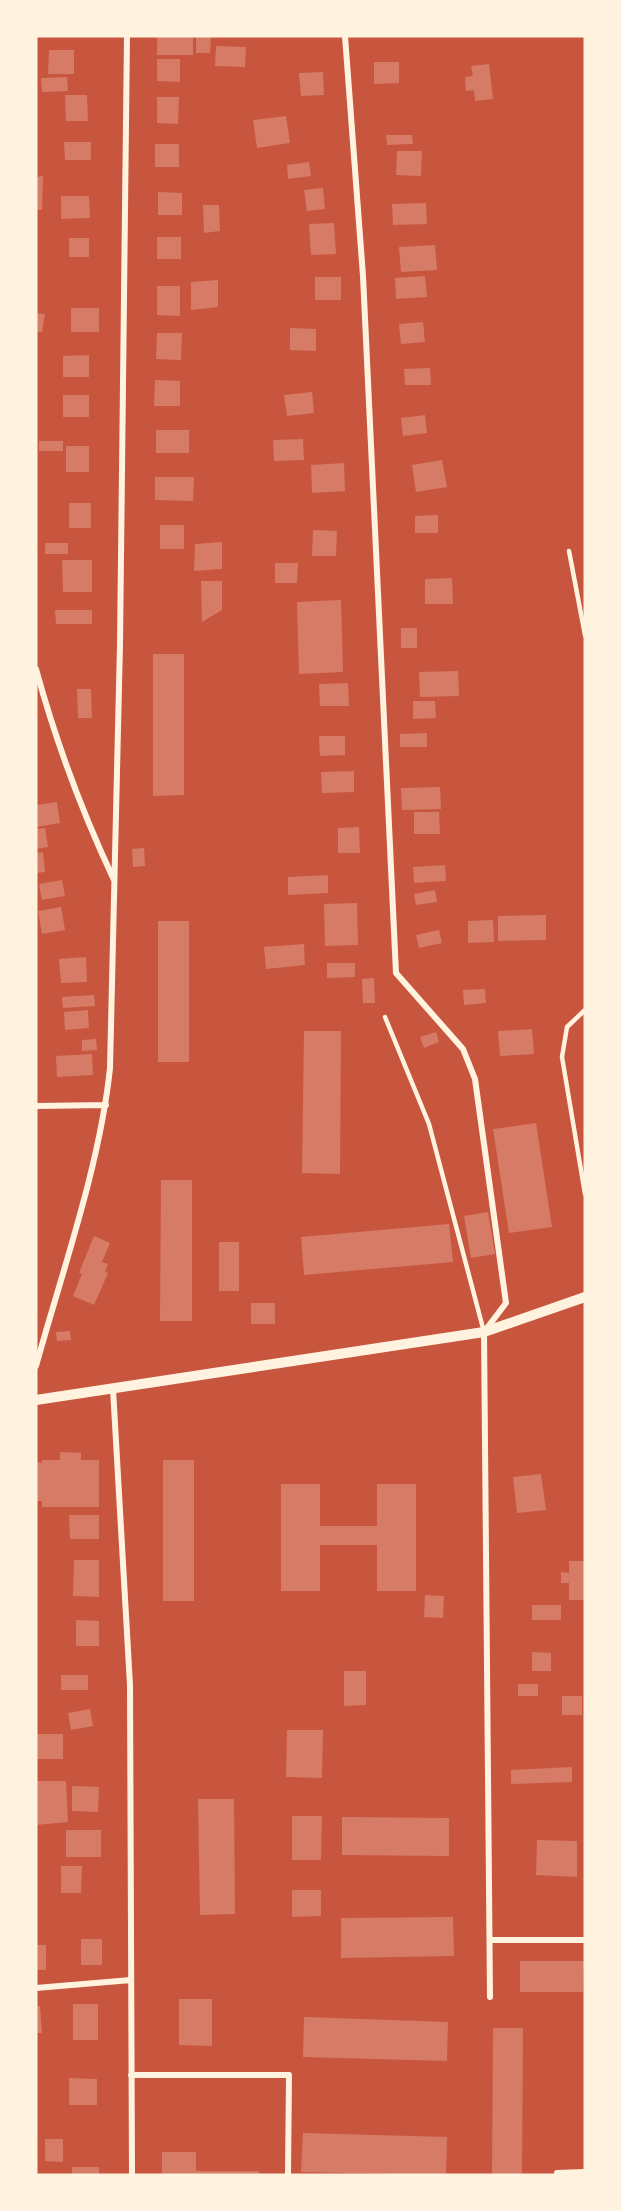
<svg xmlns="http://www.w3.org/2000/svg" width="621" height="2211" font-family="Roboto,sans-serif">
	<rect width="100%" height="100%" fill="#c8553d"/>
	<path fill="#d67c66" d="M157 36H193V55H157Z
		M196 36H211L210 53H196Z
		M216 46 246 47 245 67 215 66Z
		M49 50H74V74H48Z
		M157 59H180V82L157 81Z
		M374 62H399V83L374 84Z
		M489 64 493 99 475 101 474 90 466 91 465 77 473 76 471 66Z
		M323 72 324 95 301 96 299 73Z
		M67 77 68 91 42 92 41 78Z
		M65 95H87L88 121H66Z
		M157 97H179L178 124 157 123Z
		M286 116 290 143 257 148 253 120Z
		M386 135H412L413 144 387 145Z
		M64 142H91V160H65Z
		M155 144H179V167H155Z
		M397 151H422L421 176 396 175Z
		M309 162 311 176 288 179 287 165Z
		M43 176 42 210H36V177Z
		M323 188 325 209 307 211 304 190Z
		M158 192 182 193V215H158Z
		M61 196H89L90 218 61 219Z
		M426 203 427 224 393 225 392 204Z
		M203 205H219L220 231 204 233Z
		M334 223 336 254 311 255 309 224Z
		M157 237H181V259H157Z
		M69 238H89V257H69Z
		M435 245 437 270 401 272 399 247Z
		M425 276 427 297 396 299 395 278Z
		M315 277H341V300H315Z
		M218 280V307L191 310V282Z
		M157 286H180V316L157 315Z
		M71 308H99V332H71Z
		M36 313 45 314 42 332H36Z
		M423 322 425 342 401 344 399 324Z
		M290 328 316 329V351L290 350Z
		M157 333H182L181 360 156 359Z
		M89 355V377H63V356Z
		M430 368 431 385H405L404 369Z
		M155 380 180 381V406H154Z
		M312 392 314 413 287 416 284 395Z
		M63 395H89V417H63Z
		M425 415 427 433 403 436 401 418Z
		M156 430H189V453H156Z
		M303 439 304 460 274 461 273 440Z
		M39 441H63V451H39Z
		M66 446H89V472H66Z
		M442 460 447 487 416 492 412 465Z
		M344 463 345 491 312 493 311 465Z
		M155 477H194L193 501 155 500Z
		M69 503H91V528H69Z
		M438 515V533H415V516Z
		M160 525H184V549H160Z
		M313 530 337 531 336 556H312Z
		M222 542V569L194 571 195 544Z
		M45 543H68V554H45Z
		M62 560H92V592H63Z
		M275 563H298L297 583H275Z
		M452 578 453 604H425V579Z
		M201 581H222V610L202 622Z
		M341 600 343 672 299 674 297 602Z
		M55 610H92V624H56Z
		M401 628H417V648H401Z
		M153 654H184V795L153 796Z
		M458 671 459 696 420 697 419 672Z
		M348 683 349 706H320L319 684Z
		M77 689H91L92 718H78Z
		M413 701H435L436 718 413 719Z
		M427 733V747H400V734Z
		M319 736H345V755L320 756Z
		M354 771V792L322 793 321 772Z
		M440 787 441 809 402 810 401 788Z
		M57 802 60 823 36 827V805Z
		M414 812H439L440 834H414Z
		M359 827 360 853H338V828Z
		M45 828 48 847 36 849V829Z
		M144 848 145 866 133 867 132 849Z
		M43 852 45 872 36 873V853Z
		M445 865 446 881 414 883 413 867Z
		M328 875V893L288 895V877Z
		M62 880 65 896 42 900 39 884Z
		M435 890 437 902 416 905 414 894Z
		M357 903 358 945 325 946 324 904Z
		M61 907 65 930 42 934 38 911Z
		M546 915V940L498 941V916Z
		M493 920 494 942 468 943V921Z
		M158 921H189V1062H158Z
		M439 930 442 943 419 948 416 935Z
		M304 944 305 965 266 969 264 947Z
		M86 957 87 982 61 983 59 959Z
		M327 963H355V977L327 978Z
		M374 978 375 1003H363L362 979Z
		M485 989 486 1003 464 1005 463 990Z
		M94 995 95 1006 63 1008 62 997Z
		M88 1010 89 1028 65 1030 64 1012Z
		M532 1029 534 1054 500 1056 498 1031Z
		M304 1031H341L340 1174 302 1173Z
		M436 1032 439 1042 424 1048 420 1037Z
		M96 1039 97 1050 82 1051V1040Z
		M92 1054 93 1075 57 1077 56 1056Z
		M536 1123 552 1227 509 1233 493 1129Z
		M161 1180H192V1321H160Z
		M488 1212 495 1254 471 1258 464 1216Z
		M449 1224 453 1262 304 1275 301 1237Z
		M94 1236 110 1243 102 1262 108 1264 105 1272 108 1273 94 1305 73 1296 82 1274 79 1273Z
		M219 1242H239V1291H219Z
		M251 1303H275V1324H251Z
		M70 1331 71 1340 57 1341 56 1332Z
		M60 1452 81 1453V1460H99V1507H42V1501H36V1462L42 1463V1460H60Z
		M163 1460H194V1601H163Z
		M541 1474 546 1510 517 1513 513 1477Z
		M281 1484H320V1526H377V1484H416V1591H377V1545H320V1591H281Z
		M69 1515H99V1539H70Z
		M74 1560H99V1597L73 1596Z
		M569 1561H585V1600H569V1583H561V1572L569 1573Z
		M425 1595 444 1596 443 1618 424 1617Z
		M532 1605H561V1620H532Z
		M76 1620 99 1621V1646H76Z
		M532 1652 551 1653V1671H532Z
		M344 1671H366V1705L344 1706Z
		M61 1675H88V1690H61Z
		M518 1684H538V1696H518Z
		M562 1696H582V1715H562Z
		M90 1709 93 1726 71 1730 68 1713Z
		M287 1730H323L322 1778 286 1777Z
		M36 1734H63V1759H36Z
		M572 1767V1782L511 1784V1770Z
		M36 1781H66L68 1822 36 1825Z
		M72 1786 99 1787 98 1812 72 1811Z
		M198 1799H234L235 1914 200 1915Z
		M292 1816H322L321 1860H292Z
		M342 1817 449 1818V1856L342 1855Z
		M66 1830H101V1857H66Z
		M537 1840 577 1841V1877L536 1875Z
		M61 1866H82L81 1893H61Z
		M292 1890H321V1916L292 1917Z
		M453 1917 454 1956 341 1958V1918Z
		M81 1939H102V1965H81Z
		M36 1945H46V1970H36Z
		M520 1961H584L583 1992H520Z
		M179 1999H212V2046L179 2045Z
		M73 2004H98V2040H73Z
		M36 2006H40L42 2033H36Z
		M304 2017 448 2022 447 2061 303 2057Z
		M493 2028H523L522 2175H492Z
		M69 2078 97 2079V2105H69Z
		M303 2133 447 2137 446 2175 301 2172Z
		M45 2139H63V2162L45 2161Z
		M162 2152H196V2171H259V2175H162Z
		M72 2167H99V2175H72Z"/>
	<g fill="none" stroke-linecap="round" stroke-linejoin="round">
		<path stroke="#fff3e0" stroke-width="4.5" d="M569 551 585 635
			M585 1010 567 1027 562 1057 585 1194
			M385 1017 429 1124 484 1332"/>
		<path stroke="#fff3e0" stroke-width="6" d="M345 36 363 276 396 973 463 1049 475 1079 506 1303 484 1332 490 1997
			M36 669C56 742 82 812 114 880
			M36 1106 106 1105
			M36 1366C62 1272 100 1165 110 1068L120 644 127 36
			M113 1389 130 1685 132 2175
			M490 1940H585
			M36 1988 131 1980
			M131 2075H289L288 2175
			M557 2173 585 2172"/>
		<path stroke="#fff3e0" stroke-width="10" d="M36 1400 484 1332 585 1297"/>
	</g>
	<rect width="621" height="2211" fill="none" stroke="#fff3e0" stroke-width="75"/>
</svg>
